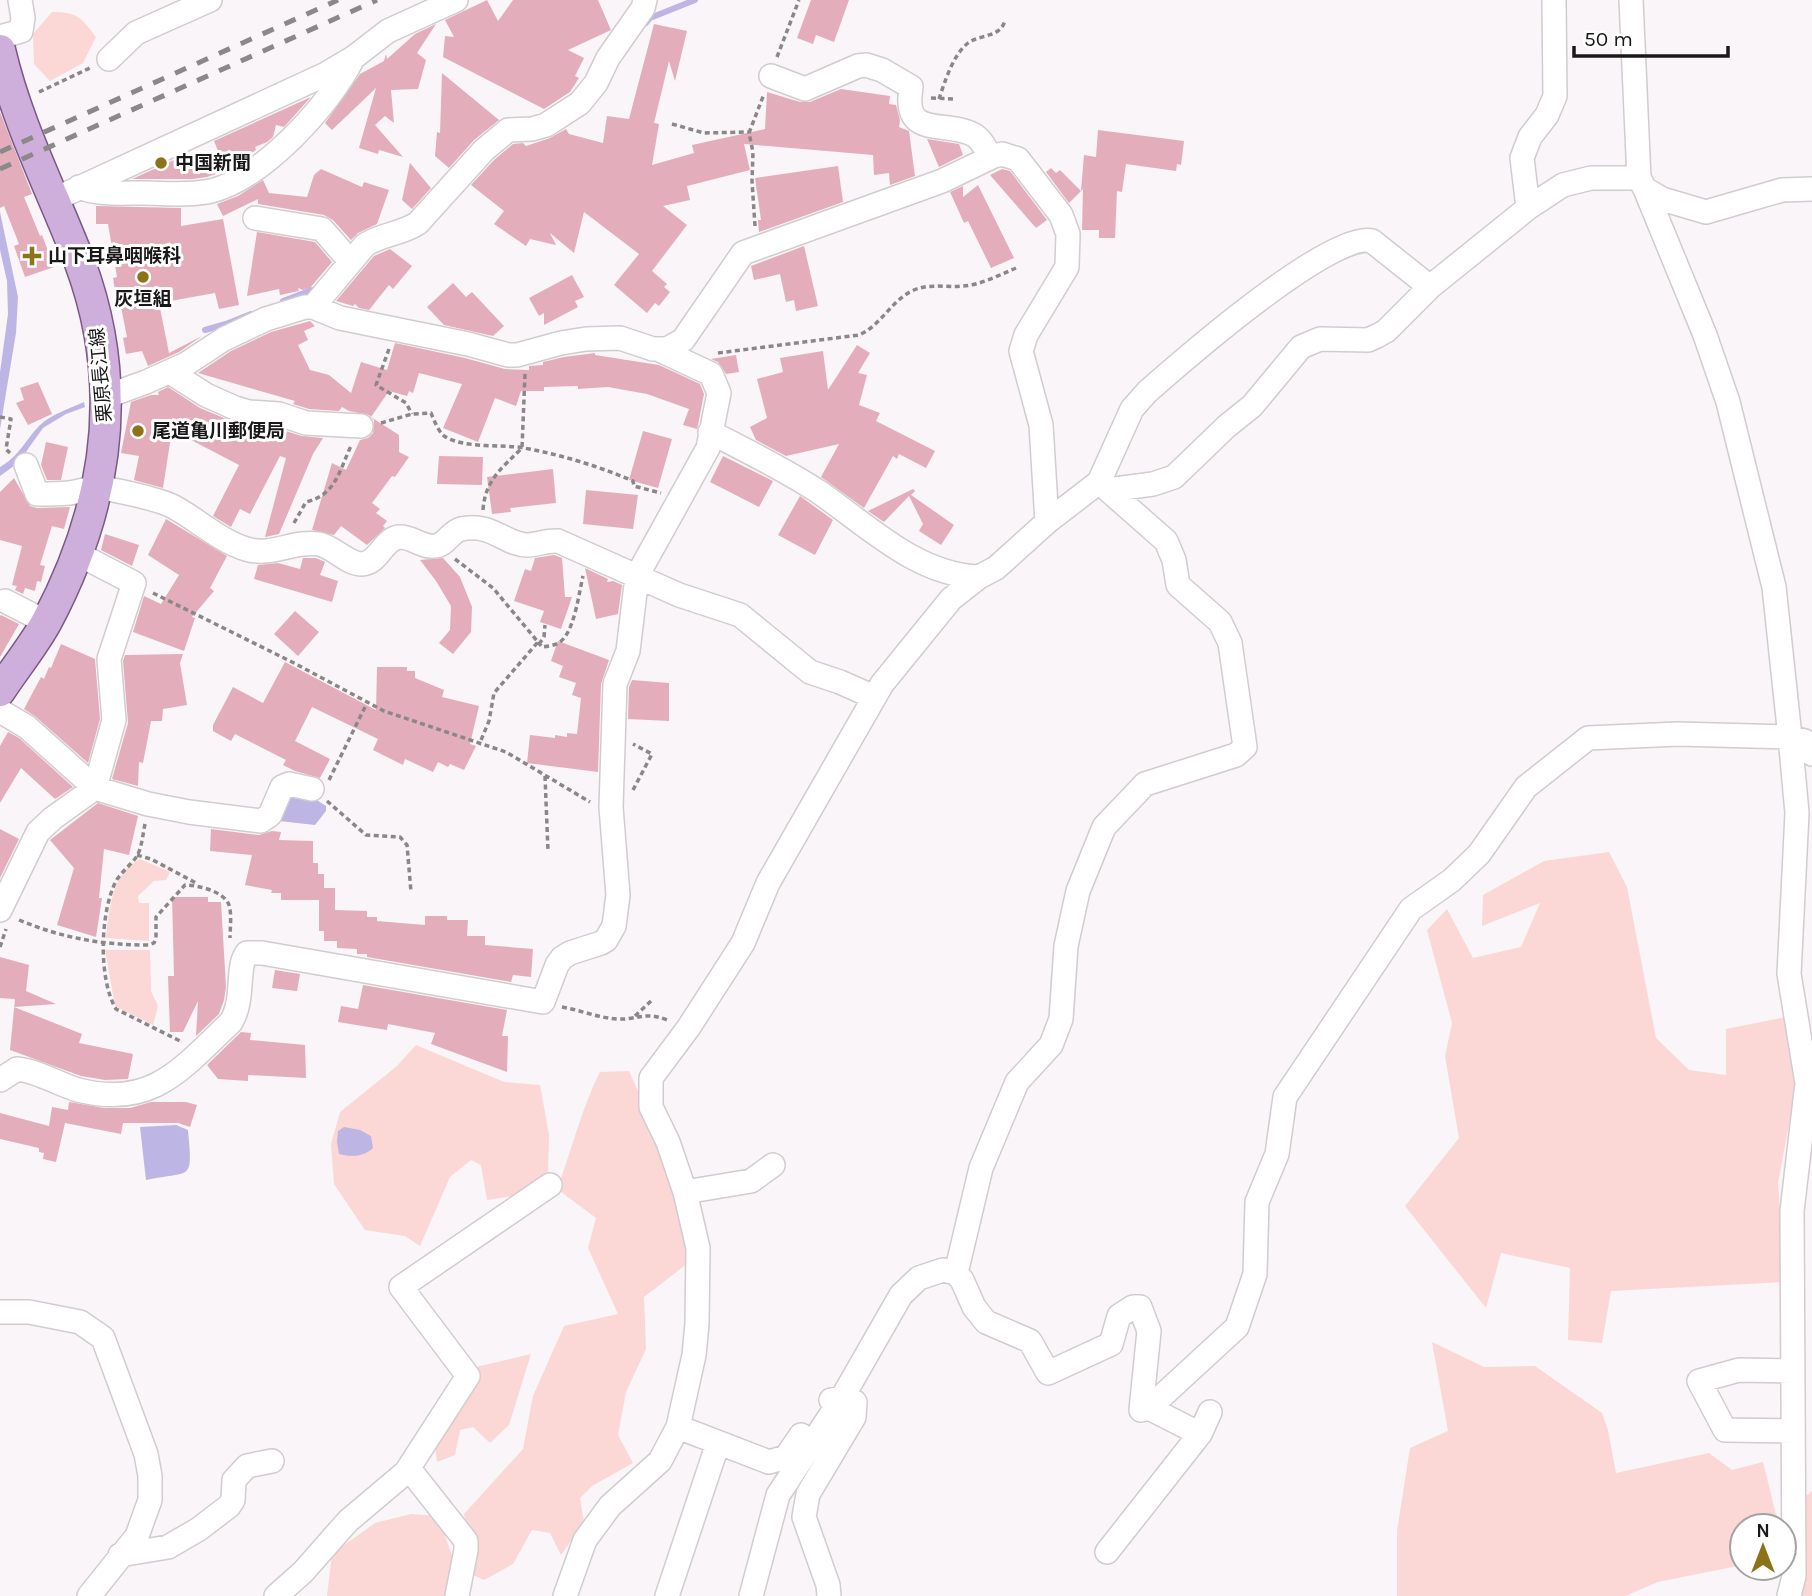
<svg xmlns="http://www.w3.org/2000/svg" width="1812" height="1596" font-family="Karla,'Noto Sans JP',sans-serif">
	<rect width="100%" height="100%" fill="#faf5f8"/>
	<path fill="#fbd7d5" d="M52 12C77 12 81 17 96 37L83 63 50 81 34 64 33 34Z
		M1609 852 1627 887 1656 1038 1689 1070 1726 1075V1029L1786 1017 1796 1063 1794 1098 1778 1183 1785 1282 1611 1291 1602 1343 1568 1340 1570 1268 1501 1253 1486 1308 1405 1206 1459 1138 1445 1056 1452 1023 1427 930 1447 909 1473 958 1521 947 1540 903 1482 926 1483 895 1544 861Z
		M140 859 170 872 166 880 154 881 138 896 139 903H149V941L106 938C109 911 112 872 140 859Z
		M105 950H150L151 991 158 1006 153 1025 115 1006Z
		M416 1045 504 1082 540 1085 549 1135 548 1171 519 1195 487 1200 481 1165 471 1160 450 1177 420 1246 405 1236 365 1230 334 1184 331 1144 340 1112 397 1066Z
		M629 1071 666 1153 692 1260 644 1297 646 1349 626 1392 618 1435 633 1463 592 1486 580 1498 584 1522 561 1555 550 1533 532 1530 513 1564 484 1580 466 1572 468 1533 464 1514 523 1449 533 1396 564 1326 618 1314 588 1248 596 1218 557 1189C572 1150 581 1109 600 1072Z
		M1432 1342 1484 1367 1535 1366 1602 1413 1608 1430 1616 1473 1709 1453 1732 1470 1763 1462 1777 1519 1773 1526H1742V1565L1658 1582 1625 1596H1397V1531L1410 1448 1448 1431Z
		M531 1354 509 1425 490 1443 473 1427 460 1430 455 1455 437 1462 434 1438 472 1368Z
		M1812 1491V1596H1799L1801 1500Z
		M411 1514 438 1516 453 1558 452 1596H327L332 1554 375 1523Z"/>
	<path fill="#bdb5e4" d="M0 212 18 297 16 333 0 429V372L8 314 7 281 0 250Z
		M84 402 85 407 66 414 43 428 18 463 0 476V467C20 455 24 442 39 426 51 414 69 409 84 402Z
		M287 794 315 799 326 806V811L315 825 279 821Z
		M176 1125 188 1130C193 1184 191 1170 146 1180L140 1127Z
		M344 1127 360 1130 371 1136 373 1148C364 1157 351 1157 339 1154L337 1142 338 1131Z"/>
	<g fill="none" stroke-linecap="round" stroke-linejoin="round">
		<path stroke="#bdb5e4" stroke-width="6" d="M646 23 650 18 695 0
			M283 301 312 290
			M205 330 226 324 251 314"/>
	</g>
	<path fill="#e4adbc" d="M487 0 498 21 513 0H598L611 30 568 50 584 58 575 76 579 78 570 92 544 109 443 57 445 36 454 37 445 20Z
		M811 0H849L834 42 816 35 813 44 797 38Z
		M436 24 417 53 426 60 418 89 391 90 394 123 385 116 375 125 403 157 379 150 378 154 359 148 376 88 332 130 325 123 360 74 384 61 386 54 387 59 415 34Z
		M654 24 687 31 675 81 669 61 654 123 659 124 652 165 694 153 692 145 765 129 767 92 800 102H810L841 89 890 96 889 104 896 105 900 120 899 127 909 131 915 176 890 185 889 173 874 175 873 155 744 144 750 170 687 186 690 200 663 206 687 225 652 271 667 284 664 287 670 292 659 306 655 303 647 313 614 285 639 254 584 212 574 253 550 233 556 245 530 239 526 246 494 224 504 211 471 185 494 160 513 144 523 143 526 146 550 138 566 129 569 134 603 143 607 116 629 119Z
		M442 73 499 120 474 140 449 168 435 156 437 132 440 133Z
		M311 97 284 127 276 125 273 137 267 142 255 147 256 150 225 171 207 177 193 179H132L185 155 188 163 218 151 214 141Z
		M0 112 32 194 24 197 40 236 42 235 54 267 25 277 14 246 19 244 4 206 0 208Z
		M1098 130 1184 141 1181 165 1177 164 1176 171 1126 164 1122 192 1117 191 1115 238H1099V230H1082L1083 189 1081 191 1084 155 1096 157Z
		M927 139 959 144 963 155 939 167Z
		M410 163 431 188 412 209 402 200Z
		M838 166 843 202 759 232 758 220H761L755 178Z
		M1051 168 1056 173 1060 170 1081 191 1069 203 1046 172Z
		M321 169 362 187 364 182 389 190 377 224 358 233 351 240 333 220 324 215 258 204V199L223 216 217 204 238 196 263 180 269 193 307 197 314 175Z
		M1002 169 1010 171 1047 220 1036 228 990 175Z
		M978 185 1014 258 991 268 968 221 964 223 950 192 963 186V197Z
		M96 206 181 208V226L223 219 239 305 219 309 215 293 159 303 169 353 202 336 179 352 148 366 142 351 126 354 123 338 127 337 121 307 118 308 113 278 117 277 108 224H96Z
		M257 232 315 242 332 262 310 288 303 290 298 288 299 291 280 295 279 289 247 296Z
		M804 246 818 306 796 311 794 300 786 302 780 274 754 280 751 266Z
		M390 249 412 266 393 289 389 285 369 310 359 308 355 304 353 306 336 301 374 256Z
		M572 275 584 297 575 301 578 307 544 325V313L539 316 529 298Z
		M453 283 466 297 472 292 504 326 493 336 444 325 427 307Z
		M310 321 315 326 304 331 308 340 298 345 310 370 329 375 351 393 361 362 387 370 395 343 465 358 505 369 529 370V366L543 365V362L564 357 595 353V355L659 365 700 384 704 394 698 425 697 429 683 425 689 409 647 394 608 387 578 389V386L544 387V391H521L516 406 495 398 478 442 443 428 462 384 419 373 413 393 409 391 407 396 389 391 371 417 399 435V452L409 457 395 477 392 476 372 503 380 509 376 513 387 521 383 526 385 528 367 545 341 526 334 535 312 530 332 463 346 470 360 440 368 438 373 433 374 420 369 415 349 411 342 407 339 411 309 409 293 404 295 401 198 373 231 351 271 332Z
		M857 345 870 353 858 373 867 375 859 405 880 413 876 421 935 451 926 468 899 454 897 459 893 456 864 508 821 477 839 444 786 456 756 440 750 427 767 418 757 379 783 372 780 358 823 351 828 390Z
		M736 355 739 372 726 374 718 362 711 359Z
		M38 382 52 414 28 425 16 403 24 400 20 388Z
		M168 387 200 408 231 421 265 427 277 433 279 429 302 436 323 438 313 454 279 534 265 537 286 458 280 456 250 514 240 509 231 527 213 516 239 465 172 430 163 488 134 480 139 456 121 453 131 402 151 395H159L158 392Z
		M643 431 672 439 658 488 629 480Z
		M46 442 68 447 61 480H47L41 465Z
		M439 456 483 457 482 485 437 484Z
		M723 456 773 481 759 507 710 482Z
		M553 469 556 503 510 508 511 512 492 514 487 477Z
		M14 478 30 506 37 508 70 507 64 529 52 526 40 565 45 566 41 582 37 581 35 591 25 588 23 594 15 590 17 586 12 585 22 546 0 540V492Z
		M913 489 915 491 911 495 954 525 941 545 919 531 923 524 909 496 884 522 868 511Z
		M586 490 638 495 633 529 583 524Z
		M800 496 833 520 815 555 778 535Z
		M166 519 227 556 210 588 214 591 192 617 195 618 184 651 133 632 144 596 161 604 179 575 148 555Z
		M105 534 139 545 132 566 101 550Z
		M554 555 562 558 565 597H572L561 629 540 622 544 611 514 601 525 569 531 571 535 558Z
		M303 558H316L325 562 320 575 338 581 332 602 254 579 258 565 278 563 300 569Z
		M443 558 460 577 472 607 471 632 453 654 439 643 450 630 451 606 436 581 420 560Z
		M585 568 608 579 607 582 613 581 622 585 618 614 596 619Z
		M295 611 319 632 298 656 274 634Z
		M1 615 19 624 0 657V616Z
		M558 641 609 660 601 684 598 772 527 763 530 735 555 738V735L567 737V733L577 734 581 698 572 695 576 683 559 677 563 666 551 661Z
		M61 644 95 659 100 719 88 763 36 717 24 709 41 677 44 679 49 667 51 668Z
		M183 654 180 663 187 705 163 709 162 721H151L143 763 139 762 138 786 112 779 128 723 123 661 125 655Z
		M285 662 376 710 377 667H407V671H415V678L444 690 442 697 479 706 470 744 476 746 464 770 450 764 448 767 438 762 433 772 405 759 403 765 373 750 378 739 312 707 295 741 330 759 320 778 295 771 283 765 286 760 235 734 231 741 213 731V725L233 687 263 703Z
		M632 680 669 683V721L628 719 629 687Z
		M8 732 19 738 73 787 55 799 21 768 0 803V746Z
		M98 803 138 816 129 855 104 849 99 898H102L96 937 57 925 74 868 50 840Z
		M0 829 19 839 0 878Z
		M211 829 259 835 272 831 281 832 279 840 313 841V863H318V874H324V888H335V910L367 911V917H377V921L425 925V916H447V920H468L467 936H485V945L533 949 531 977 513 975 511 982 367 957V954H357V949L337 948V941H324V931H319V900H281V893H271L272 890 245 885 252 855 210 851Z
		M172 897H208V902H221L226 987 224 1000 219 1014 196 1036 198 1001 183 1032H170L168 976H174Z
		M0 957 29 965 26 991 56 1004 14 1007 82 1034 79 1043 133 1054 128 1079 105 1080 81 1076 10 1050 15 999 0 998Z
		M275 970 300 974 297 991 272 988Z
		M363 985 507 1010 502 1036H508L507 1072 431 1044 435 1033 388 1024 387 1030 338 1022 341 1006 358 1009Z
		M241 1032 251 1033 250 1040 305 1045 306 1078 248 1075V1081L218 1079 207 1065Z
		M69 1102 104 1108H130L151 1102H186L197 1105 190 1127 178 1123H123L121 1134 65 1123 56 1162 43 1159 44 1153 39 1152V1148L0 1139V1113L49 1126 52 1107 68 1110Z"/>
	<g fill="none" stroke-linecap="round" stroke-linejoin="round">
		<g stroke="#d1cccf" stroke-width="26">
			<path id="minor" d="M1631 0 1639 178
				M0 37 21 31 23 18 20 0
				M109 59 136 33 210 0
				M771 76 805 89 858 66 866 65 882 70 911 87C902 141 946 119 974 135 982 140 986 149 990 157
				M79 187C99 195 119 193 142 193 164 193 189 196 211 191 263 178 330 105 353 58
				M1645 189 1662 199 1706 212 1782 190 1812 189
				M53 200 326 74 353 58 388 31 456 0
				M1528 208 1522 158 1530 137 1547 115 1555 96 1554 0
				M255 218 322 229 350 261
				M313 307 365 245C382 234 402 234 418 223L484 150 508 130 532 129 546 125 580 103 596 83 608 58 643 8 645 0
				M170 372 206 395 235 408 249 412 279 414 306 423 361 426
				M105 397 146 382 186 364 224 339 266 319 305 307H313L340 318 468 344 508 355H517L561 343 586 339 620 338 653 349H667L683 340 743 253 942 181 994 156 1002 154 1018 159 1061 215 1068 234 1067 267 1026 335 1021 351 1041 425 1047 522
				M710 432C747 451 784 469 819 492 868 526 917 575 979 577
				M26 465 37 494C47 494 58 494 69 493 78 492 86 489 95 488 108 487 160 500 172 506 197 519 218 540 246 549 272 557 293 540 319 544 334 547 347 564 362 564 379 563 383 539 399 537 412 536 422 548 435 546 446 545 450 532 461 529 491 522 506 545 527 545 538 545 546 540 558 541L679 595 740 615 810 672 840 682 874 697
				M1108 490 1153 484 1174 477 1227 426 1252 406 1301 347 1320 339 1368 340 1377 336 1386 331 1430 287
				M5 601 46 622
				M0 711 27 727 95 788 148 804 189 812 261 821 270 815 282 787 289 784 312 789
				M0 910 38 832 53 818 95 788 114 720 109 659 134 583 78 554
				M0 1080 17 1069C38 1071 58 1084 78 1090 153 1109 182 1068 231 1022 245 999 236 966 247 953H262L543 1002 557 965 562 958 570 953 601 943 606 940 614 926 618 895 611 807 615 684 628 651 637 576 708 448 719 393 711 374 660 350
				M685 1192 751 1181 773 1165
				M956 1273 981 1168 1017 1082 1051 1045 1061 1019 1066 946 1078 891 1104 827 1145 784 1236 755 1245 747 1230 643 1220 622 1178 585 1174 560 1166 541 1099 482
				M0 1312H29L80 1322 103 1338 146 1454 150 1476V1500L137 1536 89 1596
				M1793 1371 1739 1370 1699 1381 1725 1430 1793 1431
				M1149 1408 1237 1327 1255 1274 1257 1202 1277 1154 1285 1097 1411 909 1452 880 1479 854 1526 787 1588 738 1678 734 1790 737 1805 741 1812 754
				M678 1427 769 1462 786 1457 801 1435
				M406 1472 468 1376 401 1287 550 1185
				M1107 1552 1200 1434 1210 1412
				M120 1555 168 1547 199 1529 229 1506 233 1500 234 1480 247 1466 272 1461
				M276 1596 303 1572 348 1521 406 1472 414 1475 466 1541V1550L457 1596
				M565 1596 585 1540 610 1506 660 1461 678 1427 694 1355 697 1324 698 1248 685 1192 668 1142 651 1107V1078L689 1027 743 943 768 883 882 684 951 599 979 577 996 568 1047 522 1099 482 1132 409 1147 392C1180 363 1333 229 1372 241L1430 287 1528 208 1563 185 1591 178H1639L1645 189 1705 335 1728 402 1774 587 1790 737 1797 813 1789 974 1807 1083 1792 1211 1794 1576 1789 1596
				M667 1596 718 1443
				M751 1596 778 1495 842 1398 901 1295 919 1278 943 1270 956 1273 962 1280 974 1307 986 1322 1030 1341 1048 1373 1111 1344 1119 1316 1133 1307H1140L1149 1331 1141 1410 1149 1408 1200 1434
				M829 1596 828 1585 804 1517 808 1494 854 1417 855 1402 842 1398 831 1400"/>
		</g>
		<g stroke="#7a5888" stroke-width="33">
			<path id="major" d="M0 50C17 124 53 193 80 263 126 387 108 506 47 621 34 645 15 668 0 691"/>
		</g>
		<path stroke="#8b8789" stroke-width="3.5" stroke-dasharray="5 3.5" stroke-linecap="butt" d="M777 57 799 0
			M39 92 92 67
			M931 98 955 99
			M939 99C945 81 953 55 968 43 980 34 1001 38 1005 20
			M672 124 704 133 749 132
			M755 226 752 181 753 152 749 133 764 94
			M389 349 376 385 406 403 412 414
			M718 353 859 335C882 325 891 300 914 290 931 283 946 288 963 286 981 285 999 275 1016 268
			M0 417 11 419 6 449 10 453
			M381 423 412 414 431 413C434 420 438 431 444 436 464 449 502 444 524 448 562 455 598 466 633 481L634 486 661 493
			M483 510C485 480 502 468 522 448L525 374
			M294 523 306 502C336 495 339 471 351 446
			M455 559 493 588 538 642 494 693 489 721 479 745
			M153 593 294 663 384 711 506 752 590 802
			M538 642 542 647C550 646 559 645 564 638 575 625 579 593 583 576
			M539 644 544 637 545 625
			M545 776 548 851
			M329 780 367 703
			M633 790 652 754 633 744
			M327 801 366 835 400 837 407 845 411 892
			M145 824C143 833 142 847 137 856 131 865 122 871 116 881 100 912 98 979 116 1009L180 1041
			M137 855 151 859 198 884
			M19 920C62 938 102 945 149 945L154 943 156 938V917L185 885C197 885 224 891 229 905 232 914 230 929 230 938
			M0 947 6 929
			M562 1007C580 1010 599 1018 617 1019 638 1020 645 1011 667 1020
			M635 1016 651 1001"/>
		<use href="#minor" stroke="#fff" stroke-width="23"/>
		<use href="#major" stroke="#ceafdb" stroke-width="30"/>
		<path stroke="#8c888a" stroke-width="5" stroke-dasharray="12 12" stroke-linecap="butt" d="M0 152 338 0
			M0 169 377 0"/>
	</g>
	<g fill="#8d7317" stroke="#fff" stroke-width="2.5">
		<circle cx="161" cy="163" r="7"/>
		<path d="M28.5 245.5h7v7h7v7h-7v7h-7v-7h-7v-7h7z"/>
		<circle cx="143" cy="277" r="7"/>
		<circle cx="138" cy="431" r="7"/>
	</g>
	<g text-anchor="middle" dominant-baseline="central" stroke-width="6" stroke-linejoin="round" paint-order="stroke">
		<g font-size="19" font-weight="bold" fill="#1a1819" stroke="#fff" text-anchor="start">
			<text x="175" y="163">中国新聞</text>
			<text x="48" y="256">山下耳鼻咽喉科</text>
			<text x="143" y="299" text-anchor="middle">灰垣組</text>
			<text x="152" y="431">尾道亀川郵便局</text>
		</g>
		<g font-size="19" fill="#1a1819" stroke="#fff">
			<text transform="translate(101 375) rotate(-95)">栗原長江線</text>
		</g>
	</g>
	<g transform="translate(1763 1547)"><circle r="33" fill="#ffffff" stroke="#a3a3a3" stroke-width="2"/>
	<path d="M0-5L12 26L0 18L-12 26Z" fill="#8d7317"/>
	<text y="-10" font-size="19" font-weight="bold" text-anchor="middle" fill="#1a1819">N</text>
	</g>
	<path d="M1574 46v10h154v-10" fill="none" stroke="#1a1819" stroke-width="3.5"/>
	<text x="1584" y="46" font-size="21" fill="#1a1819" stroke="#ffffff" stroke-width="5" paint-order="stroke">50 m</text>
</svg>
